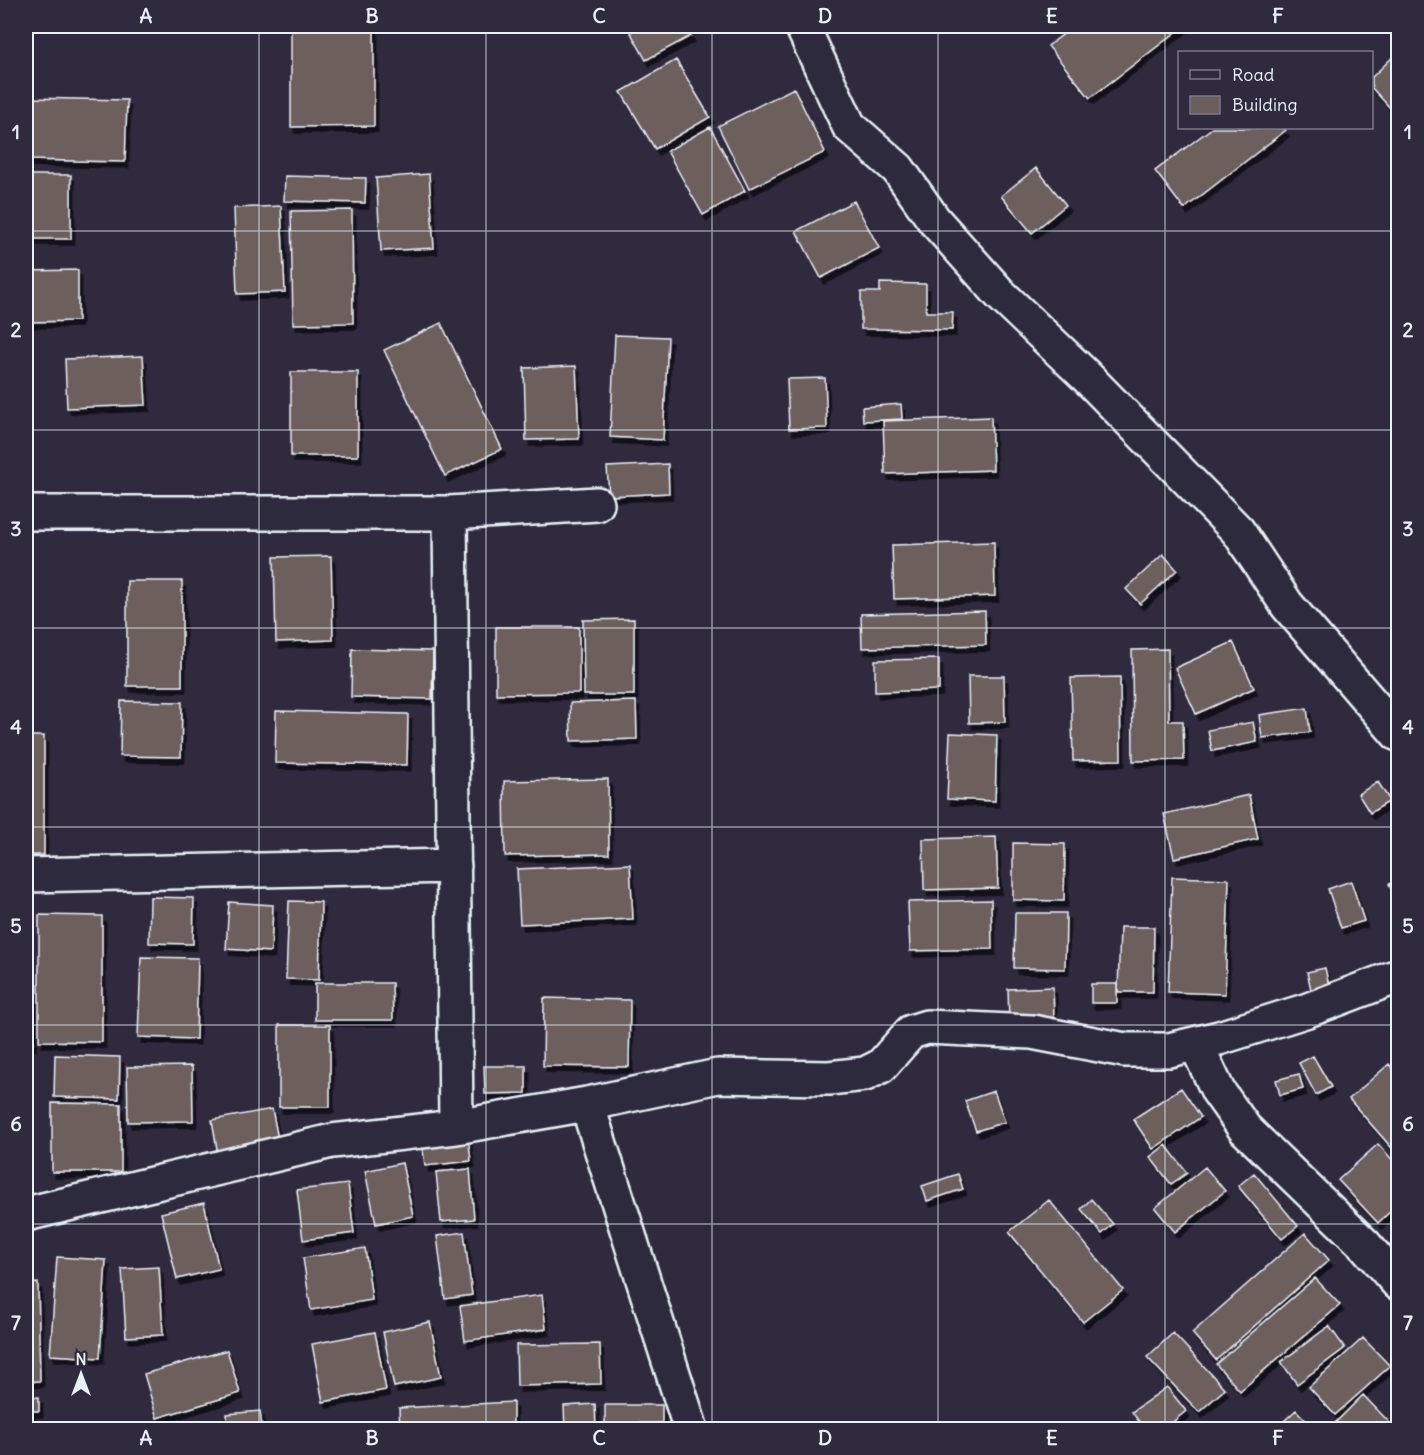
<svg xmlns="http://www.w3.org/2000/svg" width="1424" height="1455" font-family="Delius,sans-serif">
	<defs>
		<filter id="shadow"><feDropShadow dx="3.5" dy="6" stdDeviation="0" flood-color="#0009"/></filter>
	</defs>
	<rect width="100%" height="100%" fill="#2f2a3d"/>
	<filter id="ink" filterUnits="userSpaceOnUse"><feTurbulence type="fractalNoise" baseFrequency=".0167" numOctaves="2"/><feDisplacementMap in="SourceGraphic" scale="12" xChannelSelector="R" yChannelSelector="G"/><feConvolveMatrix kernelMatrix="1 2 1 2 8 2 1 2 1" color-interpolation-filters="sRGB"/></filter>
	<g filter="url(#ink)">
		<path fill="#6c5f5b" stroke="#e8f1f8" stroke-width="1.5" filter="url(#shadow)" d="M291 26H374V126L291 127Z
			M627 26H686L691 36 646 60Z
			M1074 26H1184L1090 98 1048 46Z
			M1398 52V102L1391 109 1372 88V77Z
			M676 60 710 117 655 149 621 92Z
			M794 88 825 152 749 189 718 126Z
			M26 98 127 100 125 162 26 160Z
			M710 127 745 191 703 215 667 151Z
			M1212 128H1283L1286 130 1184 209 1155 171Z
			M1036 168 1066 205 1032 233 1001 196Z
			M429 174 434 248 381 251 376 178Z
			M26 175H71V239H26Z
			M285 176 366 178 365 203 284 201Z
			M854 201 879 248 821 278 796 231Z
			M281 206 285 292 237 294 234 208Z
			M352 210 353 323 293 324 291 211Z
			M78 270V321L26 322V271Z
			M880 283 926 284V312H953L952 330 861 329V292H880Z
			M441 323 502 449 445 476 384 350Z
			M615 335 668 337 663 440 610 437Z
			M143 356 146 405 67 408 65 359Z
			M576 366 579 439 526 440 524 368Z
			M291 372H358V456H291Z
			M825 378 827 428 789 429 787 379Z
			M901 404 902 419 863 421 862 407Z
			M991 417 993 470 885 474 883 421Z
			M668 464 669 493 609 496 607 467Z
			M994 542 995 596 894 599 892 545Z
			M1163 554 1177 570 1140 604 1126 589Z
			M331 556 333 640 276 642 274 557Z
			M127 581H182V686H127Z
			M985 611 986 645 862 648 861 614Z
			M634 619V695H584L583 620Z
			M496 627H579V693L496 694Z
			M1233 642 1254 688 1196 714 1175 668Z
			M352 649 433 651 432 699 351 697Z
			M1168 649 1169 721H1183L1184 760 1133 761 1132 650Z
			M939 659V690L875 692V660Z
			M968 676H1004L1005 722 969 723Z
			M1120 677 1121 760 1073 761 1071 678Z
			M121 701 182 702 181 757 120 756Z
			M636 701 637 739 571 741 570 703Z
			M1307 708 1310 732 1262 738 1259 715Z
			M276 711 408 714 407 765 275 763Z
			M1253 722 1257 742 1212 751 1208 730Z
			M950 733 997 735 995 801 947 799Z
			M26 736H44V855H26Z
			M608 779 609 854 505 856 504 781Z
			M1378 782 1390 801 1370 813 1358 794Z
			M1249 795 1258 839 1174 858 1164 814Z
			M996 837 998 888 924 890 923 839Z
			M1013 843 1065 844 1064 901 1013 900Z
			M630 864 633 919 520 924 517 869Z
			M1172 877 1229 879 1225 994 1168 992Z
			M1351 881 1364 921 1341 928 1328 889Z
			M1398 881V903H1397L1389 884Z
			M150 897 194 898 193 944 149 943Z
			M991 900 992 949 910 951 908 902Z
			M289 901 321 902 319 980 286 979Z
			M229 902 273 905 271 952 226 949Z
			M26 906H30L28 988H26Z
			M1015 913H1066L1065 969 1014 968Z
			M39 915 102 916V1042L39 1041Z
			M1120 927H1154L1153 992H1118Z
			M141 957 198 958 196 1039 138 1037Z
			M1325 968 1330 991 1312 994 1307 972Z
			M315 983H392L393 1020H315Z
			M1091 984H1117V1003H1091Z
			M1053 987 1054 1020 1009 1021 1008 989Z
			M26 992H33V1044H26Z
			M544 998 630 1000 629 1067 543 1066Z
			M279 1025H330V1107H279Z
			M55 1055 120 1057 119 1099 54 1097Z
			M1313 1056 1331 1087 1316 1095 1299 1063Z
			M1389 1064 1398 1075V1155L1349 1099Z
			M192 1066 193 1121 128 1122 127 1067Z
			M484 1066H526V1093L485 1094Z
			M1299 1074 1303 1089 1280 1095 1276 1080Z
			M1181 1088 1201 1117 1153 1149 1133 1119Z
			M994 1091 1005 1122 976 1131 965 1101Z
			M52 1103 121 1104V1172H52Z
			M272 1109 279 1144 218 1155 212 1120Z
			M468 1137 471 1161 425 1166 422 1142Z
			M1378 1144 1398 1166V1204L1378 1223 1338 1180Z
			M1166 1145 1187 1173 1171 1184 1150 1157Z
			M402 1163 413 1216 376 1224 365 1171Z
			M1205 1167 1225 1191 1175 1232 1155 1208Z
			M470 1169 474 1219 441 1222 436 1172Z
			M1254 1173 1298 1226 1282 1239 1238 1186Z
			M958 1174 963 1189 927 1201 922 1186Z
			M348 1184 354 1233 303 1240 297 1190Z
			M1091 1199 1113 1224 1102 1234 1081 1209Z
			M1049 1200 1123 1290 1083 1322 1009 1232Z
			M204 1203 219 1269 177 1279 161 1213Z
			M464 1232 472 1295 445 1299 437 1236Z
			M1305 1233 1329 1260 1216 1360 1192 1333Z
			M365 1248 372 1300 311 1310 303 1258Z
			M57 1257 106 1260 100 1358 50 1355Z
			M159 1267 163 1335 126 1337 122 1269Z
			M1315 1278 1340 1305 1240 1391 1216 1364Z
			M38 1283 40 1381 26 1382V1284Z
			M542 1295 546 1329 465 1341 460 1306Z
			M430 1322 441 1377 394 1387 383 1332Z
			M1329 1326 1345 1348 1297 1384 1281 1362Z
			M375 1332 386 1390 323 1402 312 1344Z
			M1173 1333 1225 1389 1199 1412 1147 1357Z
			M1363 1338 1390 1366 1335 1415 1309 1387Z
			M600 1344 601 1384 517 1386 516 1345Z
			M227 1350 240 1393 157 1418 144 1374Z
			M1167 1387 1186 1411 1163 1430H1145L1132 1412Z
			M1363 1395 1389 1422 1381 1430H1328Z
			M39 1397V1411H31L32 1423H26V1398Z
			M513 1402V1430H400L399 1408Z
			M595 1404 596 1430H565L564 1406Z
			M605 1405H662V1423H630V1430H605Z
			M1296 1410 1315 1430H1274Z
			M260 1411 262 1427 228 1430 227 1414Z
			M666 1426V1430H632V1427Z"/>
		<g fill="none" stroke-linecap="round" stroke-linejoin="round">
			<g stroke="#e8f1f8" stroke-width="38">
				<path id="street" d="M802 26 849 126 898 169 934 220 1001 295 1085 375 1238 531 1287 605 1398 734
					M26 513H450L597 504
					M450 513 456 1127
					M26 875 454 866
					M1196 1044 1218 1091 1245 1129 1365 1245 1398 1283
					M587 1104 691 1430
					M26 1214 332 1141 456 1127 587 1104 718 1076 829 1078 865 1074 881 1066 911 1032 927 1027 1032 1032 1125 1050H1169L1219 1038 1308 1010 1398 976"/>
			</g>
			<use href="#street" stroke="#2f2a3d" stroke-width="33"/>
		</g>
	</g>
	<path fill="none" stroke="#e8f1f8" stroke-width="1.5" stroke-opacity="0.55" d="M259 26V1430M486 26V1430M712 26V1430M938 26V1430M1165 26V1430M26 231H1398M26 430H1398M26 628H1398M26 827H1398M26 1025H1398M26 1224H1398"/>
	<rect width="1424" height="1455" fill="none" stroke="#2f2a3d" stroke-width="66"/>
	<rect x="1178" y="51" width="195" height="78" fill="#2f2a3d" stroke="#797a88" stroke-width="1.5"/>
	<rect x="1190" y="70" width="30" height="9" fill="#2f2a3d" stroke="#797a88" stroke-width="1.5"/>
	<text x="1232" y="81" font-size="18" fill="#e8f1f8">Road</text>
	<rect x="1190" y="96" width="30" height="18" fill="#6c5f5b" stroke="#797a88" stroke-width="1.5"/>
	<text x="1232" y="111" font-size="18" fill="#e8f1f8">Building</text>
	<g transform="translate(81 1374)" stroke="#2f2a3d" stroke-width="4.5" paint-order="stroke">
	<path d="M0-4.5L10 22L0 15L-10 22Z" fill="#e8f1f8"/>
	<text y="-9" font-size="16" font-weight="bold" text-anchor="middle" fill="#e8f1f8">N</text>
	</g>
	<rect x="33" y="33" width="1358" height="1389" fill="none" stroke="#e8f1f8" stroke-width="2"/>
	<g font-size="20" text-anchor="middle" font-weight="bold" fill="#e8f1f8">
		<text x="146" y="23">A</text>
		<text x="372" y="23">B</text>
		<text x="599" y="23">C</text>
		<text x="825" y="23">D</text>
		<text x="1052" y="23">E</text>
		<text x="1278" y="23">F</text>
		<text x="16" y="139">1</text>
		<text x="1408" y="139">1</text>
		<text x="16" y="337">2</text>
		<text x="1408" y="337">2</text>
		<text x="16" y="536">3</text>
		<text x="1408" y="536">3</text>
		<text x="16" y="734">4</text>
		<text x="1408" y="734">4</text>
		<text x="16" y="933">5</text>
		<text x="1408" y="933">5</text>
		<text x="16" y="1131">6</text>
		<text x="1408" y="1131">6</text>
		<text x="16" y="1330">7</text>
		<text x="1408" y="1330">7</text>
		<text x="146" y="1445">A</text>
		<text x="372" y="1445">B</text>
		<text x="599" y="1445">C</text>
		<text x="825" y="1445">D</text>
		<text x="1052" y="1445">E</text>
		<text x="1278" y="1445">F</text>
	</g>
</svg>
